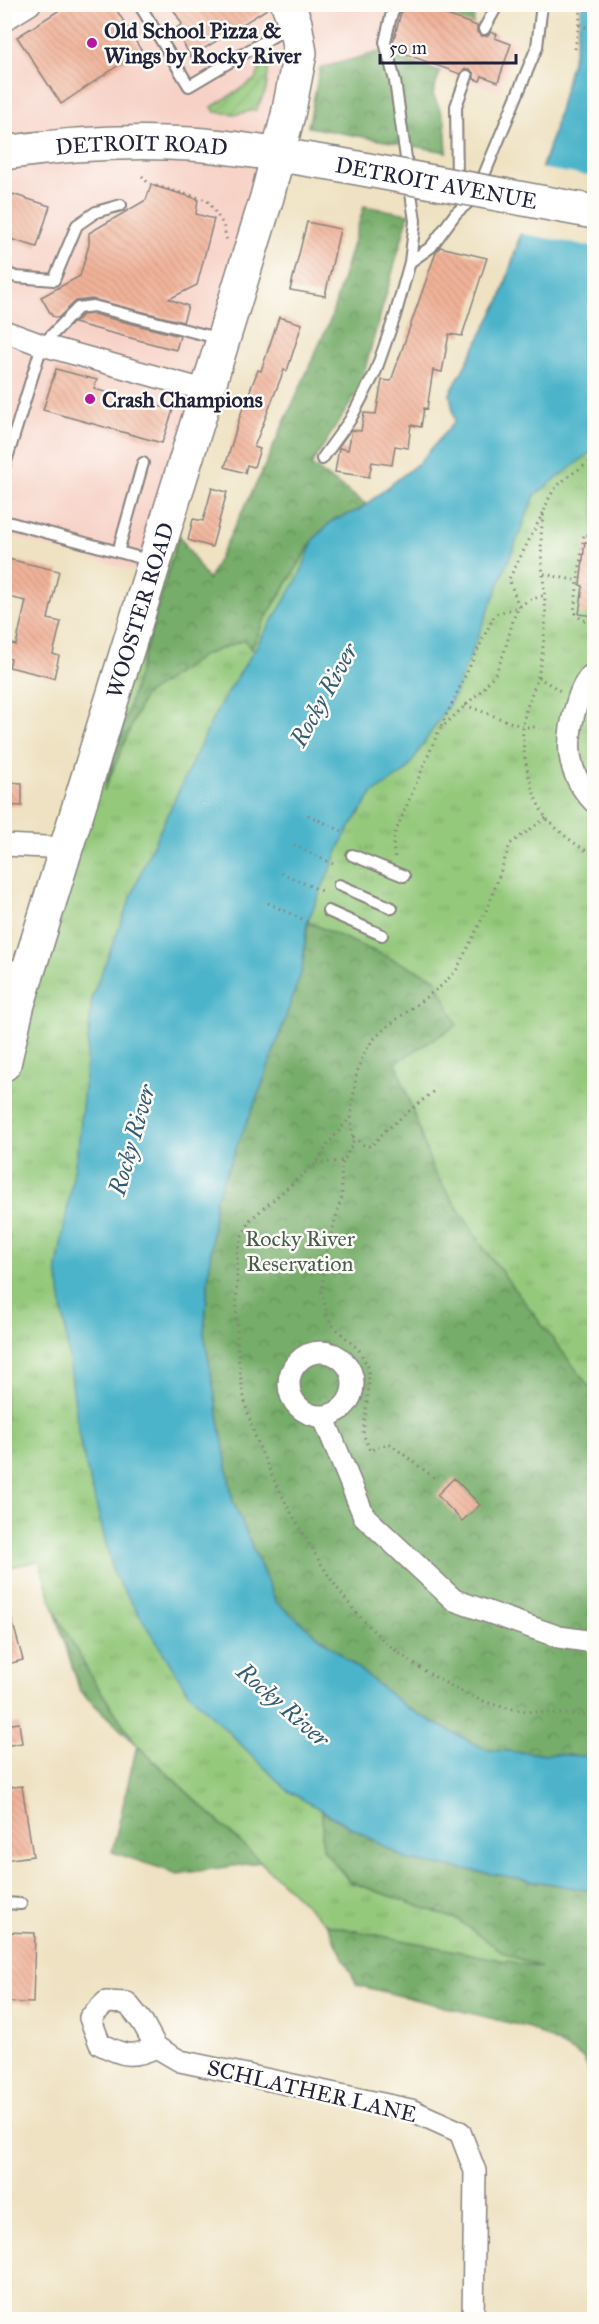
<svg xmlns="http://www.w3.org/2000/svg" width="599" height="2324" font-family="'IM FELL Great Primer',serif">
	<defs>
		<pattern id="grass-tufts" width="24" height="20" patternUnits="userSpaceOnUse" patternTransform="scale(1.5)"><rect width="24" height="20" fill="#94c97b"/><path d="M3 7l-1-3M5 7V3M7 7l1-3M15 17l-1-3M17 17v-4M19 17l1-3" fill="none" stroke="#7fac6b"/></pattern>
		<pattern id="forest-crowns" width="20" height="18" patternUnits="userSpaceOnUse" patternTransform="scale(1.5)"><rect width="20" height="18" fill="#77ad6b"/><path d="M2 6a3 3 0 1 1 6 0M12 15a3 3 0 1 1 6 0" fill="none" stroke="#618c59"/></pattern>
		<pattern id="garden-furrows" width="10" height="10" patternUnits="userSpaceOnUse" patternTransform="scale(1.5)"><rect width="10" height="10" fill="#94c97b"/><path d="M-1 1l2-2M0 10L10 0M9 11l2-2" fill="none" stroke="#7fac6b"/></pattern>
		<pattern id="building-back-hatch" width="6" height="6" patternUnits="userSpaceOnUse" patternTransform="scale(1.5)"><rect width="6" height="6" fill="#f1b299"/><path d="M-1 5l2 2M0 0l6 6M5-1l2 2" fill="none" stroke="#ce9985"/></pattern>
	</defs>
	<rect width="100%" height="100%" fill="#fdfcf7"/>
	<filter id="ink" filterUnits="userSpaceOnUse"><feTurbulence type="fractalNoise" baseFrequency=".0167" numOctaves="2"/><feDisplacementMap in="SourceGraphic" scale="12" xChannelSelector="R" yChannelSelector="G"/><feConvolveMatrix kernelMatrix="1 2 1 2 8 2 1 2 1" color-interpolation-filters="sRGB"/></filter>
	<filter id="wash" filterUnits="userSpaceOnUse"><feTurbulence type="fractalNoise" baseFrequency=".008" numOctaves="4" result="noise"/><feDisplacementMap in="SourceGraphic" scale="24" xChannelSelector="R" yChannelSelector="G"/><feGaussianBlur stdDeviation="1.35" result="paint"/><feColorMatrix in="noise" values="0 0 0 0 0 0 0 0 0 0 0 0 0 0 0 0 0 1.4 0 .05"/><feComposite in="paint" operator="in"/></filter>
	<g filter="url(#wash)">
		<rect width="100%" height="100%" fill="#efe2c2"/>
		<path fill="#f7d1c6" d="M278 4 290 48 281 105 143 573 5 535 4 5Z
			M299 5H418L518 42 499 92 379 52 320 68Z"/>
		<path fill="url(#grass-tufts)" stroke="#5b765b" stroke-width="1.5" d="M553 134 594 149V1979L327 1925 80 1691 39 1561 5 1568V1050L170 521 251 649 264 621 314 539 359 510 421 461 455 421 450 394 501 298 529 205Z"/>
		<path fill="url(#forest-crowns)" stroke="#4c6853" stroke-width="1.5" d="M418 5H476L473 25 420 5Z
			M379 52 440 72 433 94 445 121 447 152 308 127 320 68Z
			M364 206 409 214 359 390 311 465 366 504 359 510 332 521 314 539 264 621 251 649 245 640 204 655 144 696 104 791 179 535 208 580 261 474 331 318Z
			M308 922 435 978 457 1025 396 1062 433 1170 485 1250 594 1393V1755L580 1756 486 1750 407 1708 276 1602 233 1502 204 1333 215 1200 262 1085 302 970Z
			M56 1613 92 1678 137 1745 261 1862 178 1874 112 1852 137 1745 80 1691Z
			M322 1811 408 1860 594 1891V2082L583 2058 530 2028 357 1985 327 1925 541 1968 503 1952 458 1920 350 1882 322 1848Z"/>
		<path fill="url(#garden-furrows)" stroke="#5b765b" stroke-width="1.5" d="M267 54 270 55 266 90 256 110 237 114 215 112 212 107 256 79 263 60Z"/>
		<path fill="#4cb4ca" stroke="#376b82" stroke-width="1.5" d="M582 5H594V450L535 495 453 698 406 771 372 794 345 835 307 923 302 970 262 1085 215 1200 204 1333 233 1502 276 1602 407 1708 486 1750 580 1756 594 1755V1891L408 1860 288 1791 188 1692 114 1575 80 1442 57 1268 79 1141 92 997 145 862 217 710 298 579 314 539 332 521 359 510 421 461 455 421 450 394 501 298 553 134 575 49Z"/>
		<path fill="#efe2c2" d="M539 168 594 177V247L518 233Z"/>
		<g id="blocks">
			<path fill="url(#building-back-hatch)" d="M69 4H113L141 50 61 104 17 37Z
				M170 4H270V7L191 57 175 29 182 24Z
				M403 5 418 10 420 5 477 26V32L481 36H487L491 32 497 34 495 38 511 44 498 82 482 76 480 81 474 79V74L470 69H465L460 74 403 53 404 48 393 44V42Z
				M151 185 198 199 196 214 214 219 197 285 169 299 188 306 183 322 92 299 76 301 58 318 52 316 41 297 80 276 89 245V233L146 200Z
				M9 193 50 206 37 247 4 237V207Z
				M307 222 340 229 325 296 290 290Z
				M440 247 487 258 462 336 449 334 442 372 433 370 427 409 424 408 421 427 411 425 408 448 395 446 392 465 372 462 369 477 335 472 339 448 348 450 352 430 361 431 364 413 376 414 382 380 391 381 436 252Z
				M93 314 180 336 176 350 74 323 82 315Z
				M279 317 302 324 287 371 284 370 254 447 260 449 254 467 247 465 245 473 225 467 240 416 258 370 261 371Z
				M56 369 97 380 94 389 173 410 162 443 43 410Z
				M212 488 227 492 212 547 188 540 193 519 203 521Z
				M585 542H594V616L579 614 583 586 580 585Z
				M4 558 59 571 48 619 61 622 53 654 59 656 54 678 9 667 11 659 4 657V642L16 645 26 601 4 596Z
				M4 782 22 783V806L4 805Z
				M454 1478 480 1505 462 1521 437 1495Z
				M4 1609H9L23 1660 4 1665Z
				M19 1723 22 1743 4 1746V1725Z
				M22 1786 33 1856 4 1860V1788Z
				M4 1932 35 1933 33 2003 4 2002Z"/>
		</g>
	</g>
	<g filter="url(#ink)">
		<use href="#blocks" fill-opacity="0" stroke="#88827e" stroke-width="1.5"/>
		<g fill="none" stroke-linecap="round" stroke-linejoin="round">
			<g stroke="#88827e" stroke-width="14">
				<path id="lane" d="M139 4 189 86 292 25
					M484 29 498 4
					M457 182 456 106 467 76
					M410 262 431 247 456 213 475 197 537 47 542 4
					M4 272 16 277 54 280 77 225 96 212 121 205
					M322 459 350 420 375 373 395 316 410 262 415 221 395 81 385 42 391 16 396 4
					M4 468 42 345 78 308 93 306 221 339
					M4 521 152 561
					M118 552 143 463
					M352 855 404 876
					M339 885 392 908
					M328 911 382 935
					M4 963 26 969
					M4 1903 21 1904"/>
			</g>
			<g stroke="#88827e" stroke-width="24">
				<path id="street" d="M4 20 30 4
					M4 331 42 345 208 391
					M594 673C585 680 579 695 576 706 565 743 566 773 594 802
					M4 845 67 848
					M289 1384a32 32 0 1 1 64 0a32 32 0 1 1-64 0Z
					M323 1416 364 1516 454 1600 559 1637 594 1642
					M156 2047C132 2059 122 2055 100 2044L90 2018 106 2002 127 2003 143 2023 156 2047 180 2061 411 2110 460 2132 475 2171 473 2320"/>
			</g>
			<g stroke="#88827e" stroke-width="36">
				<g id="primary">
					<path id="s1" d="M4 153C66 144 129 140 191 144 240 147 288 157 336 164"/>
					<path id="s2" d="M4 1064 18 1004 267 197 288 115 300 53 295 23 288 4"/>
				</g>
			</g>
			<path stroke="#88827e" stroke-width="3" stroke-dasharray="1.5 4.5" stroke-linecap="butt" d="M579 25 594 30
				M575 49 582 4
				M142 176 149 184 207 200 223 224 227 241
				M594 459C580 469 562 478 552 493 530 527 549 589 545 629 543 645 542 663 537 679 532 695 524 710 523 727 521 751 532 801 547 819 560 833 578 847 594 855
				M594 536 584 534 574 612 582 620 594 622
				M544 574 578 581
				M538 677 562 692
				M465 705 523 727H540
				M441 726 495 614 519 607 509 579 544 511
				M308 815 346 833
				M546 818 510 844 489 905 456 971 441 986 384 1029 372 1041 363 1055 356 1076 351 1117 330 1141 316 1163 251 1219 243 1234 237 1252C237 1303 234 1356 246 1406 254 1440 275 1484 292 1514 333 1588 365 1638 442 1681 458 1690 477 1700 495 1705 527 1714 562 1713 594 1716
				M294 845 333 864
				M395 857 393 847 395 833 439 730 484 688 496 672 504 653 514 617 519 607 527 601 545 595
				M281 873 321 891
				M268 903 308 922
				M351 1117 353 1143 341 1166 342 1196 324 1260 322 1292 327 1315 332 1325 359 1350 368 1367 369 1386 363 1433 370 1451 379 1446 390 1444 437 1480
				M353 1137 365 1146H371L386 1130 435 1090
				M316 1163 343 1161"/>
			<use href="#lane" stroke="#fff" stroke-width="10"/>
			<use href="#street" stroke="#fff" stroke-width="21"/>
			<use href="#primary" stroke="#fff" stroke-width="33"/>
			<g stroke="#88827e" stroke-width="36" stroke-linecap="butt">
				<g id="primary-bridge">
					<path id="s3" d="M336 164 594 212"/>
				</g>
			</g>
			<use href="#primary-bridge" stroke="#fff" stroke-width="33"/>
		</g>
	</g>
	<g fill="#b5179e" stroke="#fdfcf7" stroke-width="2">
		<circle cx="92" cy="43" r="6"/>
		<circle cx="90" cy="399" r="6"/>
	</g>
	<g text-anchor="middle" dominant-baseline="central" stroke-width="5" stroke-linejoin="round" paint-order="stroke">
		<g font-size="22" font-weight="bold" fill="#22223b" stroke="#fdfcf7" text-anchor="start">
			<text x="104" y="30">Old School Pizza &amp;<tspan x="104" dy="25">Wings by Rocky River</tspan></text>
			<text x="102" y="399">Crash Champions</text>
		</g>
		<g font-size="22" fill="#22223b" stroke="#fdfcf7">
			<text stroke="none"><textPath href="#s1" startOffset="138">DETROIT ROAD</textPath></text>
			<text stroke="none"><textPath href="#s3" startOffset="102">DETROIT AVENUE</textPath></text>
			<text stroke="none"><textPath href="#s2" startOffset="474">WOOSTER ROAD</textPath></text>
			<text transform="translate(312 2091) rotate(13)">SCHLATHER LANE</text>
		</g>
		<g font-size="22" fill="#4a5c51" stroke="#fdfcf7">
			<text x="300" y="1238">Rocky River<tspan x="300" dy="25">Reservation</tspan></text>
		</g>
		<g font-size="24" font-style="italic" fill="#335c74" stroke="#fdfcf7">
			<text transform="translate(324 695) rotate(-61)">Rocky River</text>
			<text transform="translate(132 1140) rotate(-74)">Rocky River</text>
			<text transform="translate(283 1705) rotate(41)">Rocky River</text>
		</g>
	</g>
	<rect width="599" height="2324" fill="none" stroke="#fdfcf7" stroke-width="24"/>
	<path d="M380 54v9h136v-9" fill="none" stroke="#22223b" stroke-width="3"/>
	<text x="389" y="54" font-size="18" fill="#22223b" stroke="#fdfcf7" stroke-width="4.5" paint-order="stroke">50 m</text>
</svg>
